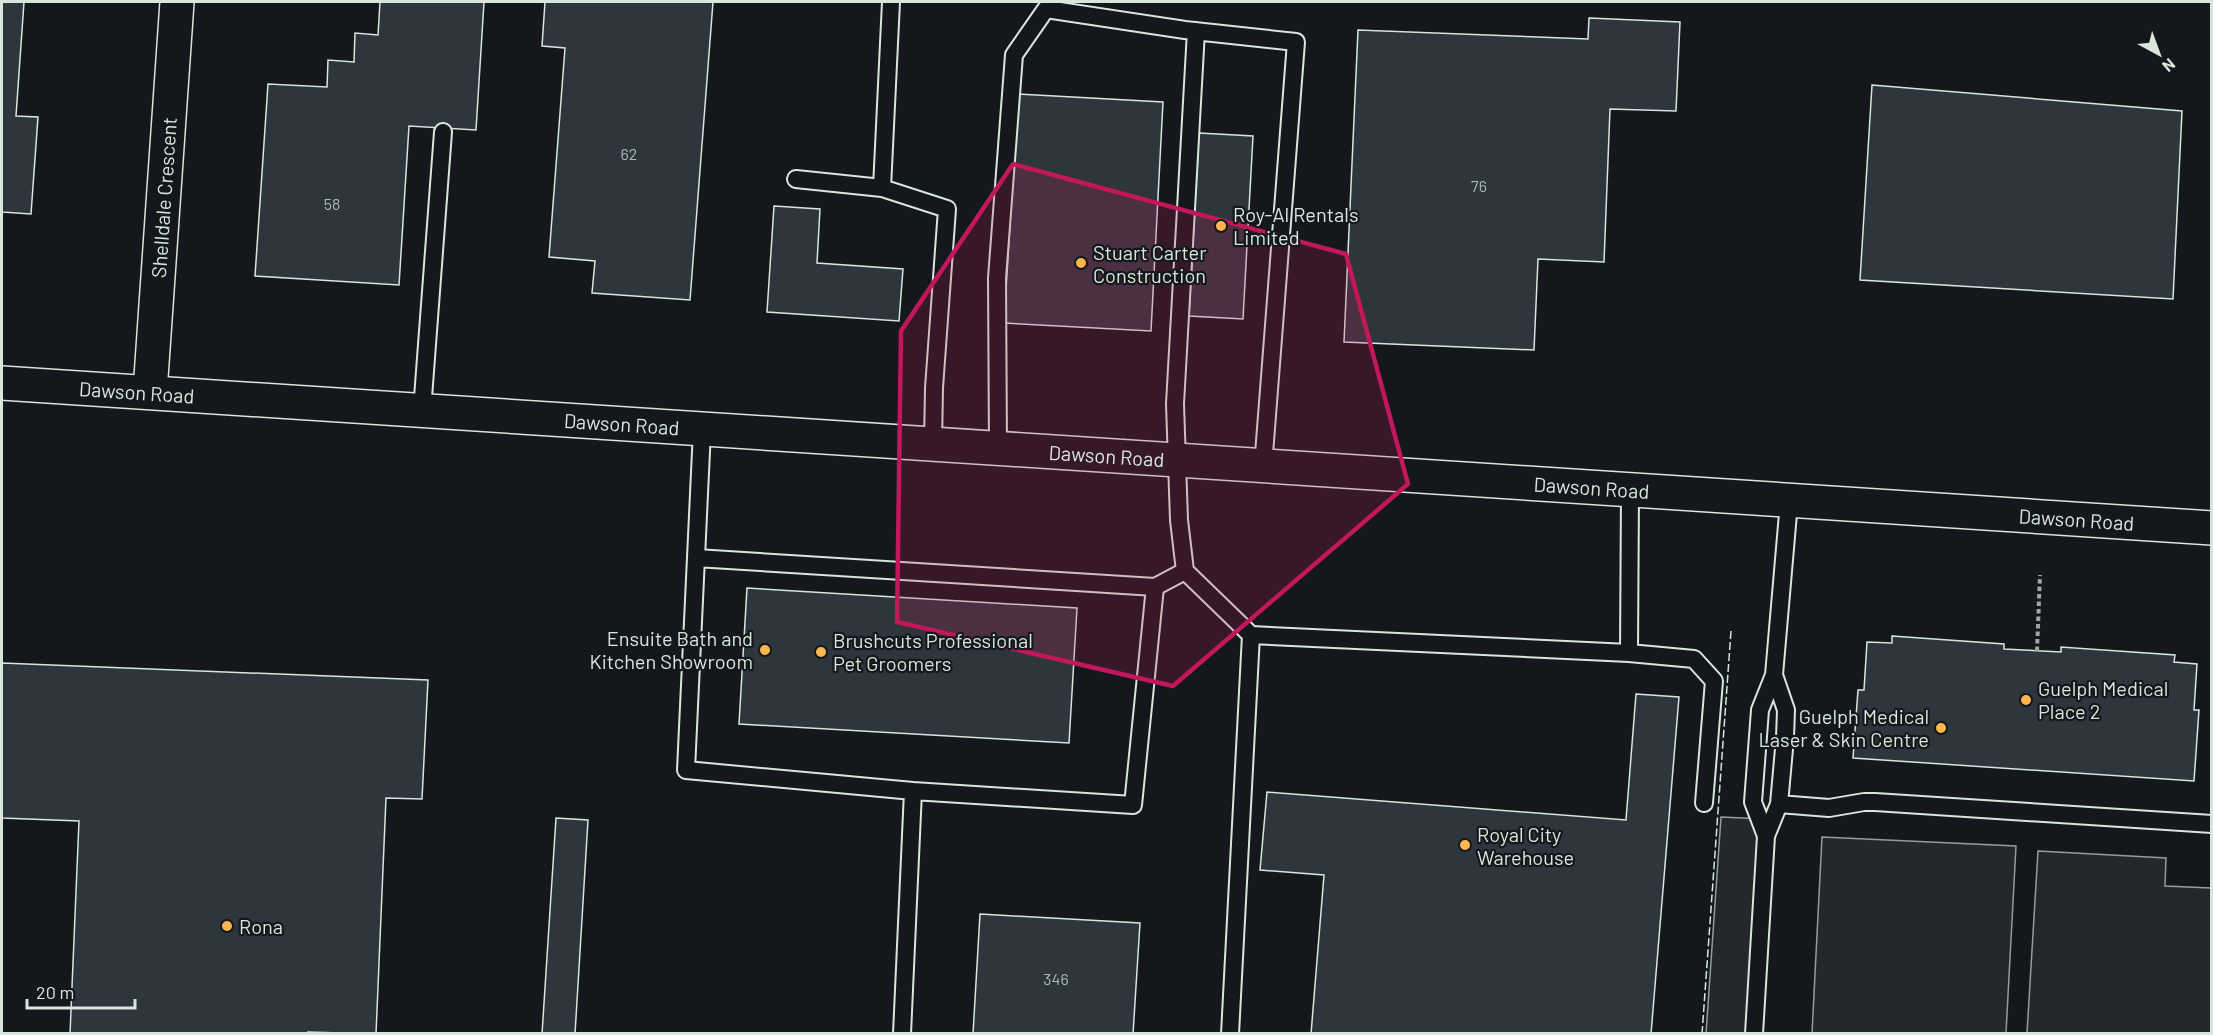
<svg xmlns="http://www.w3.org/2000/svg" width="2213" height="1035" font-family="Barlow,sans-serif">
	<rect width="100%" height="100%" fill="#14181c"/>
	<path fill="#24282b" stroke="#939e99" stroke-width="1.5" d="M1721 817 1765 819 1751 1033 1706 1034Z
		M1822 837 2016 846 2006 1033H1812Z
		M2038 851 2166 858 2165 886 2211 888V1033H2027Z"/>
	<path fill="#2c363c" stroke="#d8e6dc" stroke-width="1.5" d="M2 2H24L16 116 38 117 31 214 2 212Z
		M380 2H484L476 130 409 126 399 285 255 276 268 84 327 87 328 60 354 62 355 33 378 35Z
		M545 2H713L690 300 592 293 595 261 549 257 565 48 542 46Z
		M1589 18 1680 22 1676 111 1610 109 1604 262 1538 259 1534 350 1344 342 1358 30 1588 39Z
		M1872 85 2182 111 2173 299 1860 280Z
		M1018 94 1163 102 1151 331 1004 323Z
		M1199 133 1253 136 1243 319 1189 316Z
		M774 206 820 209 817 263 903 269 899 321 767 312Z
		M747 588 1077 608 1069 743 739 724Z
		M1892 636 2004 644V649L2061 652V647L2175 655 2174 662 2197 664 2194 710H2199L2194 781 1853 758 1858 690H1864L1867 642 1892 643Z
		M2 663 428 680 422 799 386 798 376 1034 308 1032V1034H70L79 821 2 818Z
		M1636 694 1679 697 1651 1034H1311L1324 875 1260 870 1267 792 1626 820Z
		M556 818 588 820 575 1034H542Z
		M980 914 1140 923 1133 1034H973Z"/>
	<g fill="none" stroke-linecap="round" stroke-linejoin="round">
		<g stroke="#d8e6dc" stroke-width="20">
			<path id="lane" d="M891 2 882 188 947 209 934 388 933 445
				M1196 31 1175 404 1179 520 1185 571 1251 635 1629 653 1630 491
				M796 179 882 188
				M422 411 443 132
				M702 430 686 770 913 791 902 1034
				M998 449 997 278 1014 55 1046 9 1185 30 1296 42 1263 467
				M696 558 1155 587
				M1629 653 1694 659 1714 681 1704 803
				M913 791 1133 805 1155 587 1185 571
				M1779 804 1829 808 1864 802H1875L2212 824
				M1766 836 1753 802 1760 710 1774 675 1789 502
				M1230 1034 1251 635
				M1754 1034 1766 836 1779 804 1785 738 1786 710 1774 675"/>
		</g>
		<g stroke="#d8e6dc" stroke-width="36">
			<g id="street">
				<path id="s1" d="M2 383 2212 528"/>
				<path id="s2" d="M150 392 177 2"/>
			</g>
		</g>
		<path stroke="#9da8a2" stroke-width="4" stroke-dasharray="4.5 3" stroke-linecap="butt" d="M2037 651 2040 575"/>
		<use href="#lane" stroke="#14181c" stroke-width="16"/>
		<use href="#street" stroke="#14181c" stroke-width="33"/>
		<path stroke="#d8e6dc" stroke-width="1.5" stroke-dasharray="8 3" stroke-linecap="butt" d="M1702 1034 1731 631"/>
	</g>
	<path fill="#c2185b" fill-opacity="0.2" stroke="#c2185b" stroke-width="4.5" stroke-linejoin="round" d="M1013 164 1346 254 1408 484 1173 686 897 622 901 331Z"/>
	<g fill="#ffb74d" stroke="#14181c" stroke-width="2">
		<circle cx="1221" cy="226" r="6"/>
		<circle cx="1081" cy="263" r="6"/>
		<circle cx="765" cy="650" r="6"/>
		<circle cx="821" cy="652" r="6"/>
		<circle cx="2026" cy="700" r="6"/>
		<circle cx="1941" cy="728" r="6"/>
		<circle cx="1465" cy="845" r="6"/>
		<circle cx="227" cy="926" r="6"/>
	</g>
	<g text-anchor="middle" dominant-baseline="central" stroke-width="4.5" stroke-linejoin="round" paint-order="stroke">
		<g font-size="16" fill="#adbab4">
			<text x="629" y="153">62</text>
			<text x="1479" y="185">76</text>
			<text x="332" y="203">58</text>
			<text x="1056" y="978">346</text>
		</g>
		<g font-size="20" fill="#d8e6dc" stroke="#14181c">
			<text stroke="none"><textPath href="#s2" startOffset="195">Shelldale Crescent</textPath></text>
			<text stroke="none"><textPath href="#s1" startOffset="135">Dawson Road</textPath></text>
			<text stroke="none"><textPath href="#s1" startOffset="621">Dawson Road</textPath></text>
			<text stroke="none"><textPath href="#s1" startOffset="1107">Dawson Road</textPath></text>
			<text stroke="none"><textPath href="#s1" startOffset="1593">Dawson Road</textPath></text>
			<text stroke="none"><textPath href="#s1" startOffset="2079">Dawson Road</textPath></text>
		</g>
		<g font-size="20" fill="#d8e6dc" stroke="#14181c" text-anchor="start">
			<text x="1233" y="214">Roy-Al Rentals<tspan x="1233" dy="23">Limited</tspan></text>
			<text x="1093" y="252">Stuart Carter<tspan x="1093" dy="23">Construction</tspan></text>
			<text x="753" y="638" text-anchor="end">Ensuite Bath and<tspan x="753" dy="23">Kitchen Showroom</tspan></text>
			<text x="833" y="640">Brushcuts Professional<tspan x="833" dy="23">Pet Groomers</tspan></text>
			<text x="2038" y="688">Guelph Medical<tspan x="2038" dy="23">Place 2</tspan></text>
			<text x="1929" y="716" text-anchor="end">Guelph Medical<tspan x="1929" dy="23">Laser &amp; Skin Centre</tspan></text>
			<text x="1477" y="834">Royal City<tspan x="1477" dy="23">Warehouse</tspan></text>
			<text x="239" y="926">Rona</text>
		</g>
	</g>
	<rect width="2213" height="1035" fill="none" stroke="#d8e6dc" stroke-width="6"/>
	<g transform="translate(2159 54) rotate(139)" stroke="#14181c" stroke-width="4.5" paint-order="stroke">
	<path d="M0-4.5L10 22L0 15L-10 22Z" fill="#d8e6dc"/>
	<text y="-9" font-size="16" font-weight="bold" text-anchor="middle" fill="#d8e6dc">N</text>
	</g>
	<path d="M27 999v9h108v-9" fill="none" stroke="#d8e6dc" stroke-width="3"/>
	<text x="36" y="999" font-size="18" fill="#d8e6dc" stroke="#14181c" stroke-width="4.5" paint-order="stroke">20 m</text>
</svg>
